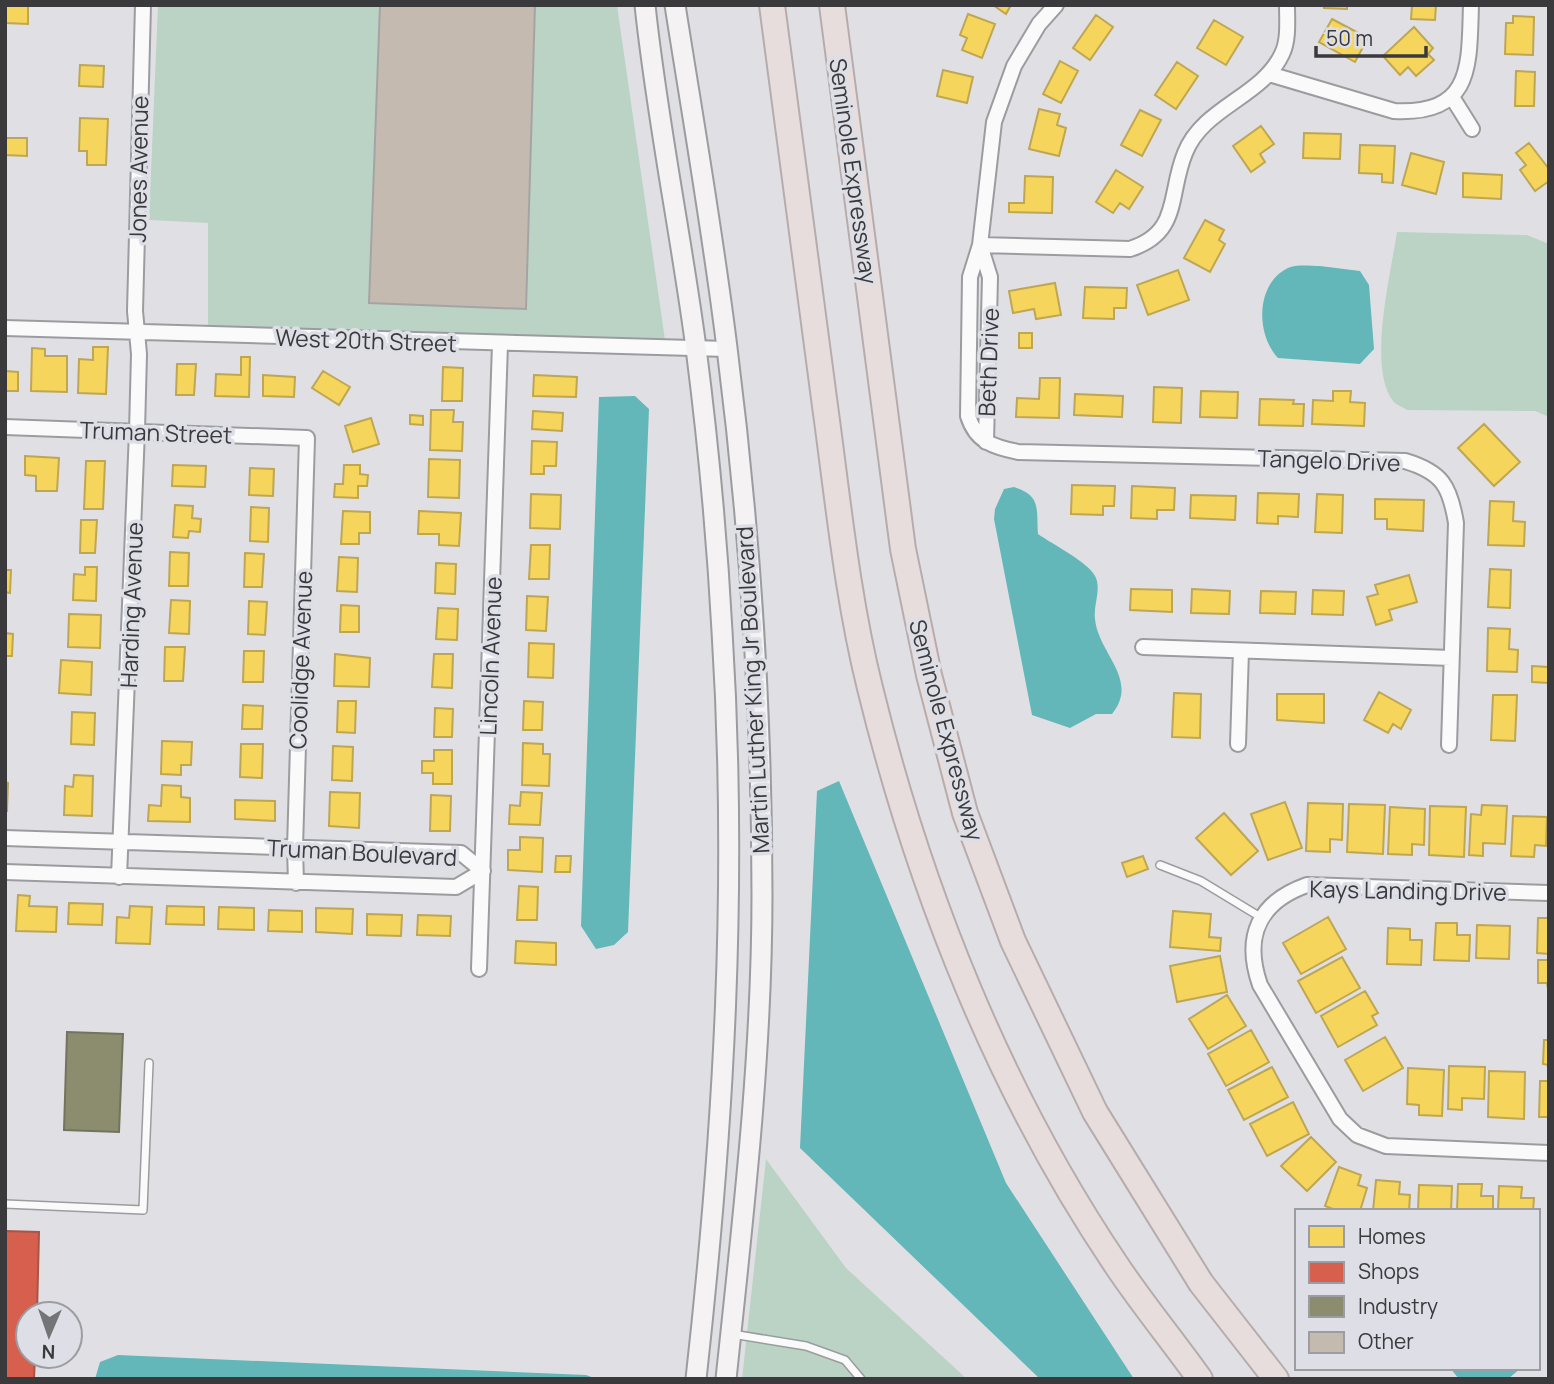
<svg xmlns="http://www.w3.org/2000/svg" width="1554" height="1384" font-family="Manrope,sans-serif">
	<rect width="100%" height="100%" fill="#e0e0e4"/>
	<path fill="#bbd3c4" d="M158 5H617L665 340 208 326V223L149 220Z
		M1397 232 1527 235 1549 244V417L1535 411 1407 410C1403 407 1396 405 1393 401 1367 367 1391 273 1397 232Z
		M766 1159 846 1268 967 1379H742Z"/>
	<path fill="#63b7b9" d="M1320 266 1360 271 1369 285 1374 349 1360 364 1278 358C1256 335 1255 284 1288 268 1296 264 1311 266 1320 266Z
		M635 396 649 409 628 932 614 945 596 949 581 926 599 397Z
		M1014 487C1042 496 1036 509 1038 534 1052 544 1088 562 1095 576 1102 589 1093 605 1095 619 1098 653 1140 680 1112 714H1096L1070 728 1032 715 994 519 995 509 1004 489Z
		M839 781 1006 1183 1134 1379H1040L800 1148 817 791Z
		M118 1355 586 1375 597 1379H95L100 1362Z
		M1450 1368H1521L1508 1379H1459Z"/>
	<path fill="#f6d55c" stroke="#bea653" stroke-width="2" d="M5 5H28V24L5 23Z
		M993 5H1011L1006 14Z
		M1324 5H1347V9L1324 8Z
		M1412 5H1436L1435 20 1411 19Z
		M968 14 995 24 982 58 962 50 967 38 960 35Z
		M1096 15 1113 27 1090 60 1073 48Z
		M1513 16 1534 17 1533 55 1505 54 1506 23H1513Z
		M1332 19 1368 38 1355 62 1319 42Z
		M1214 20 1243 37 1226 65 1197 48Z
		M1414 27 1433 48 1428 54 1434 60 1416 76 1408 67 1400 75 1383 56Z
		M1060 61 1078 71 1061 103 1043 94Z
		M1177 62 1198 76 1176 109 1155 95Z
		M80 65 104 66 103 87 79 86Z
		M943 70 973 77 967 103 937 96Z
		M1516 71 1535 72 1534 106H1515Z
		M1039 109 1060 114 1057 125 1066 128 1059 156 1029 149Z
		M1140 110 1161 120 1142 156 1121 145Z
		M80 118 108 119 106 165H87V151H79Z
		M1261 126 1274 144 1260 154 1265 162 1251 172 1233 146Z
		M1304 133 1341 134 1340 159 1303 158Z
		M5 138H27V156L5 155Z
		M1529 143 1549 169V181L1535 191 1520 170 1526 165 1516 153Z
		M1360 145 1395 146 1393 183 1382 182V174L1359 173Z
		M1411 153 1444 162 1436 194 1402 185Z
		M1116 170 1143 187 1129 209 1120 203 1113 213 1096 202Z
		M1463 173 1502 175 1501 199 1463 197Z
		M1025 176 1053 177 1052 213 1009 212V203H1024Z
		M1205 220 1224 230 1219 240 1225 244 1210 272 1184 258Z
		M1178 270 1189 300 1148 315 1137 285Z
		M1055 283 1061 315 1036 319 1034 309 1013 313 1009 291Z
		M1085 287 1127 288 1126 308H1114V319L1083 318Z
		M1019 333H1032V348H1019Z
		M93 347H108L106 394 78 393 79 359 93 360Z
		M32 348 45 349V356H67V392L31 391Z
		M241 357H250L249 397 215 396 216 374 241 375Z
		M177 364H196L194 395H176Z
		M443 367 463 368 462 401H442Z
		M5 371 18 372V391H5Z
		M323 371 350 387 339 405 312 388Z
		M263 375 295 377 294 397 263 396Z
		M534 375 577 377 576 397 533 396Z
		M1040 378H1060L1059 418 1016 417 1017 398 1039 399Z
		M1154 387 1182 388 1181 423 1153 422Z
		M1201 391 1238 392 1237 418 1200 417Z
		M1333 391H1351L1350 402 1365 403 1364 426 1312 424 1313 400 1333 401Z
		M1075 394 1123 396 1122 417 1074 415Z
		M1260 399 1294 400 1293 404H1304L1303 426 1259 425Z
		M431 410H454L453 422H463L462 451 430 450Z
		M533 411 563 413 562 431 532 429Z
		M410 415 423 416V425L410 424Z
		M371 418 379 444 353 452 345 426Z
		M1484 424 1520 462 1494 486 1458 448Z
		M532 441 557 442 556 466H544V474H531Z
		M25 456 59 458 57 491H36V476L25 475Z
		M429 459 460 460 459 498 428 497Z
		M86 461H105L103 509H84Z
		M173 465 206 466 205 487 172 486Z
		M344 465H360V474L368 475 367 486H358V498L334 497 335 484H343Z
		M250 468 274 469 273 496 249 495Z
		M1072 485 1115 486 1114 506H1103V515L1071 514Z
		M1132 486 1175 488 1174 510H1157V519L1131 518Z
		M1258 493 1299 494 1298 517 1278 516V524L1257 523Z
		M531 494 561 495 560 529 530 528Z
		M1317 494 1343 495 1342 533 1315 532Z
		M1191 495 1236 496 1235 520 1190 518Z
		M1375 499 1424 500 1423 531 1387 529V519H1375Z
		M1490 501 1514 502 1513 521 1525 522 1524 546 1488 545Z
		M175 505 193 506 192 518 201 519 200 532 189 531 188 538 173 537Z
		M251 507 269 508 268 542 250 541Z
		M343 511 370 512V533H359V544H341Z
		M419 511 461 513 459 546 439 545V534H418Z
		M81 520H97L95 553H80Z
		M531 545H550L549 579H529Z
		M170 552 189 553 188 586H169Z
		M245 553 264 554 262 587H244Z
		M339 557 358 558 357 592 337 591Z
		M436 563 456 564 455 594 435 593Z
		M85 567H97L96 601 73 600 74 574 85 575Z
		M1490 569 1511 570 1510 608 1488 607Z
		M5 570H11L10 593 5 592Z
		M1409 575 1417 602 1389 610 1392 620 1376 625 1367 597 1378 594 1375 585Z
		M1131 589 1172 590V612L1130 610Z
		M1192 589 1230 591 1229 614 1191 613Z
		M1313 590 1344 591 1343 615 1312 614Z
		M1261 591 1296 592 1295 614 1260 613Z
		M527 596 548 597 546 631 526 630Z
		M171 600 190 601 189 634 169 633Z
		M249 601 267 602 265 635 248 634Z
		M341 605 359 606V632H340Z
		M438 608 458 609 457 640 436 639Z
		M69 614 101 615 100 648 68 647Z
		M1488 628 1510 629 1509 649 1518 650 1517 672 1487 671Z
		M5 633 13 634 12 656H5Z
		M529 643 554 644 553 678 528 677Z
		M165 647H185L183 681H164Z
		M244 651H264L263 682H243Z
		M335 654 370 658 369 687 334 686Z
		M434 654H453L452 688 432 687Z
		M61 660 92 662 91 695 59 693Z
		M1532 666 1549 667V683L1532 682Z
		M1379 692 1411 710 1401 729 1393 724 1388 733 1364 720Z
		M1174 693 1201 694 1200 738 1172 737Z
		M1277 694H1324V723L1277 720Z
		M1493 695H1517L1515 741 1491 740Z
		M338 701H356L355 733 337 732Z
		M524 701 543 702 542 730H523Z
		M243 705 263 706 262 729H242Z
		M435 708 453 709 452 737H434Z
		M72 712 95 713 94 745 71 744Z
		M162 741 192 742 191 765H181V775L161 774Z
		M523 743 543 744V754H550L549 786 522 785Z
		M241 744H263L262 778 240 777Z
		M333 746 353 747 352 781 332 780Z
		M434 750H452V784H433V773H422V761H434Z
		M74 775 93 776 92 816 64 815 65 786 73 787Z
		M5 782 8 783 7 811H5Z
		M162 785 181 786V797L190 798V822L148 821 149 805 161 806Z
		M330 792 360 793 359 828 329 826Z
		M521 792 542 793 540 825 509 824 510 805 520 806Z
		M431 795 451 796 450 831H430Z
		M235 800 275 801V821L235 819Z
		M1285 802 1302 848 1268 860 1251 814Z
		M1308 803 1343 804 1342 840 1330 839V852L1306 851Z
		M1349 804 1385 805 1383 854 1347 852Z
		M1482 805 1507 806 1505 844 1483 843V856L1469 855 1471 814 1481 815Z
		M1430 806 1466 807 1464 857 1429 855Z
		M1390 807 1425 809 1424 845 1412 844V855L1388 854Z
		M1224 813 1258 851 1231 875 1196 838Z
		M1513 816 1547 817 1546 846 1535 845 1534 857 1511 856Z
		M520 837 543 838 542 872 508 870V850H520Z
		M556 856H571L570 872H555Z
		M1143 856 1148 869 1127 877 1122 863Z
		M519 886 538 887 537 920H517Z
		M18 895 30 896 29 906 57 907 56 932 16 931Z
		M69 903 103 904 102 925 68 924Z
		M130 906 152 907 150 944 116 943 117 917 129 918Z
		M167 906 204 907V925L166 924Z
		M219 907 254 908V930L218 929Z
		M316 908 353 909 352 934 316 932Z
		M269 910 302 911V932L268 931Z
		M1173 911 1211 914 1209 937 1221 938 1220 951 1170 947Z
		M367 914 402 915 401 936 367 935Z
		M418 915 451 916 450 936 417 935Z
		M1328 917 1346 949 1301 974 1283 943Z
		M1538 918H1549V954L1537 953Z
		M1436 923H1457V935H1470L1469 961 1434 960Z
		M1477 925 1510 926 1509 959 1476 958Z
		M1388 928 1410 929V940H1422L1421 965 1387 964Z
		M516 941 556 943V965L515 963Z
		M1220 956 1227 992 1177 1002 1170 966Z
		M1342 957 1360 988 1316 1013 1298 981Z
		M1538 960H1549V994L1547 983H1538Z
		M1365 991 1378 1013 1372 1016 1377 1025 1338 1047 1321 1016Z
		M1227 995 1246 1026 1208 1049 1189 1019Z
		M1251 1030 1269 1062 1226 1086 1208 1054Z
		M1385 1037 1403 1068 1363 1091 1345 1060Z
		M1544 1040H1549V1065L1543 1064Z
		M1449 1066 1485 1067 1484 1099 1462 1098V1110L1448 1109Z
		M1272 1067 1288 1097 1244 1120 1228 1090Z
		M1408 1068 1444 1070 1442 1116 1419 1115V1105L1407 1104Z
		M1489 1071 1525 1072 1524 1119 1488 1117Z
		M1540 1081H1549V1117H1539Z
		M1293 1102 1309 1134 1267 1156 1250 1124Z
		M1311 1137 1336 1162 1307 1191 1281 1166Z
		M1339 1167 1361 1175 1358 1185 1367 1188 1360 1211H1338L1325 1206Z
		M1376 1180 1400 1182 1399 1194 1410 1195 1409 1211H1373Z
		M1458 1184H1482L1481 1196H1493V1211H1457Z
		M1419 1185 1452 1186 1451 1211H1418Z
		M1499 1186 1522 1187 1521 1198H1534L1533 1211H1498Z"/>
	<path fill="#d6604d" stroke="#a75548" stroke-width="2" d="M5 1231 39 1232 37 1314H28V1356H35L34 1379H5Z"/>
	<path fill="#8c8c6e" stroke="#73735f" stroke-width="2" d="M67 1032 123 1034 119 1132 64 1130Z"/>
	<path fill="#c4baaf" stroke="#a5a4a5" stroke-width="2" d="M380 5H535L526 309 369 303Z"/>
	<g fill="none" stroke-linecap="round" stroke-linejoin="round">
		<g stroke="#9b9c9f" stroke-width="10">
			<path id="service" d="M1160 865 1201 881 1262 918
				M5 1204 143 1210 149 1063
				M732 1334 806 1346 845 1360 861 1379"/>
		</g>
		<g stroke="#9b9c9f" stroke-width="18">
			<path id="minor" d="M1056 5 1039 24 1014 66 994 122 980 245 970 277 968 416C976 442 994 447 1018 452L1405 461C1442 472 1450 486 1456 523L1449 745
				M1269 74 1394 111C1473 115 1469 66 1471 5
				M1452 97 1472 129
				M980 245 1130 249C1181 233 1168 194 1185 153 1203 107 1262 97 1282 54 1289 40 1287 20 1287 5
				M980 245 990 277 986 442
				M5 328 727 349
				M5 427 307 438 295 848 296 883
				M1143 647 1451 658
				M1238 744 1241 651
				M5 838 461 853 483 871 456 887 5 872
				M119 877 137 431 139 354 135 311 143 5
				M1549 893 1307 885C1259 902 1243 936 1260 985L1340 1119 1357 1135 1386 1146 1549 1153
				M479 969 500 344"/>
		</g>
		<g stroke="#9b9c9f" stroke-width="23">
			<path id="secondary" d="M645 5C657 120 681 234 696 348 708 442 717 537 722 631 738 884 724 1128 696 1379
				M675 5C693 119 713 234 727 348 750 529 762 712 762 895 762 1057 743 1218 726 1379"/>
		</g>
		<g stroke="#b6acae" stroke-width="28">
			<path id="motorway" d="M772 5C790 139 807 272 825 406 838 500 847 596 870 688 920 892 1000 1093 1117 1266 1143 1305 1173 1341 1200 1379
				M832 5 903 549 929 675 965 813 1013 941 1095 1112 1201 1283 1276 1379"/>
		</g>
		<use href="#service" stroke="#fafafb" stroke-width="7"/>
		<use href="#minor" stroke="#fafafb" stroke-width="14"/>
		<use href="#secondary" stroke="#f4f2f2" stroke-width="19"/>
		<use href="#motorway" stroke="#e6dddc" stroke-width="24"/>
	</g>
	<g text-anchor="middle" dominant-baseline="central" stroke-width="7" stroke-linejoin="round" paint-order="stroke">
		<g font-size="23" fill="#3a3a3d" stroke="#dedfe6">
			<text transform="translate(138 169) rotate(-89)">Jones Avenue</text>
			<text transform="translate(854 171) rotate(82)">Seminole Expressway</text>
			<text transform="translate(366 340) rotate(2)">West 20th Street</text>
			<text transform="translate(988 362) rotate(-88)">Beth Drive</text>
			<text transform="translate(156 432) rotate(2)">Truman Street</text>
			<text transform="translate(1329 460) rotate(2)">Tangelo Drive</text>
			<text transform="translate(131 605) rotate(-88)">Harding Avenue</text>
			<text transform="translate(490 656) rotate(-88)">Lincoln Avenue</text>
			<text transform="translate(300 660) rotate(-88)">Coolidge Avenue</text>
			<text transform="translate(752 690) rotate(-93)">Martin Luther King Jr Boulevard</text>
			<text transform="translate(947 730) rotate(75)">Seminole Expressway</text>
			<text transform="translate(362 852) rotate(3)">Truman Boulevard</text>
			<text transform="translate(1408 890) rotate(1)">Kays Landing Drive</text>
		</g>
	</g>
	<rect width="1554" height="1384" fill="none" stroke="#3a3a3d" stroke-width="14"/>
	<rect x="1295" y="1209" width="245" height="161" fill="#dedfe6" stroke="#9c9da2" stroke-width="2"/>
	<rect x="1309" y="1226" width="35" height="21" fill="#f6d55c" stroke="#9c9da2" stroke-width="2"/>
	<text x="1358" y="1244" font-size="21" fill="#3a3a3d">Homes</text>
	<rect x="1309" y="1262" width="35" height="21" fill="#d6604d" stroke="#9c9da2" stroke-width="2"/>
	<text x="1358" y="1279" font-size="21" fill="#3a3a3d">Shops</text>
	<rect x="1309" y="1296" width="35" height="21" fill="#8c8c6e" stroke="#9c9da2" stroke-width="2"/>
	<text x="1358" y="1314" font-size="21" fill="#3a3a3d">Industry</text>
	<rect x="1309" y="1332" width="35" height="21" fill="#c4baaf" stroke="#9c9da2" stroke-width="2"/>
	<text x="1358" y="1349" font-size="21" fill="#3a3a3d">Other</text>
	<g transform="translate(49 1335) rotate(182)"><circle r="33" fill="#dedfe6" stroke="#9c9da2" stroke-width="2"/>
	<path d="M0-5L12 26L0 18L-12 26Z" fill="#747477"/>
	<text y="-10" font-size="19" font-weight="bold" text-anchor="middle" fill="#3a3a3d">N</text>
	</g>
	<path d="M1316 46v10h110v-10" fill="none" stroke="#3a3a3d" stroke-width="3.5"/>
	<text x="1326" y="46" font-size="21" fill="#3a3a3d" stroke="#dedfe6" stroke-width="5" paint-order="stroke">50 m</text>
</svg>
